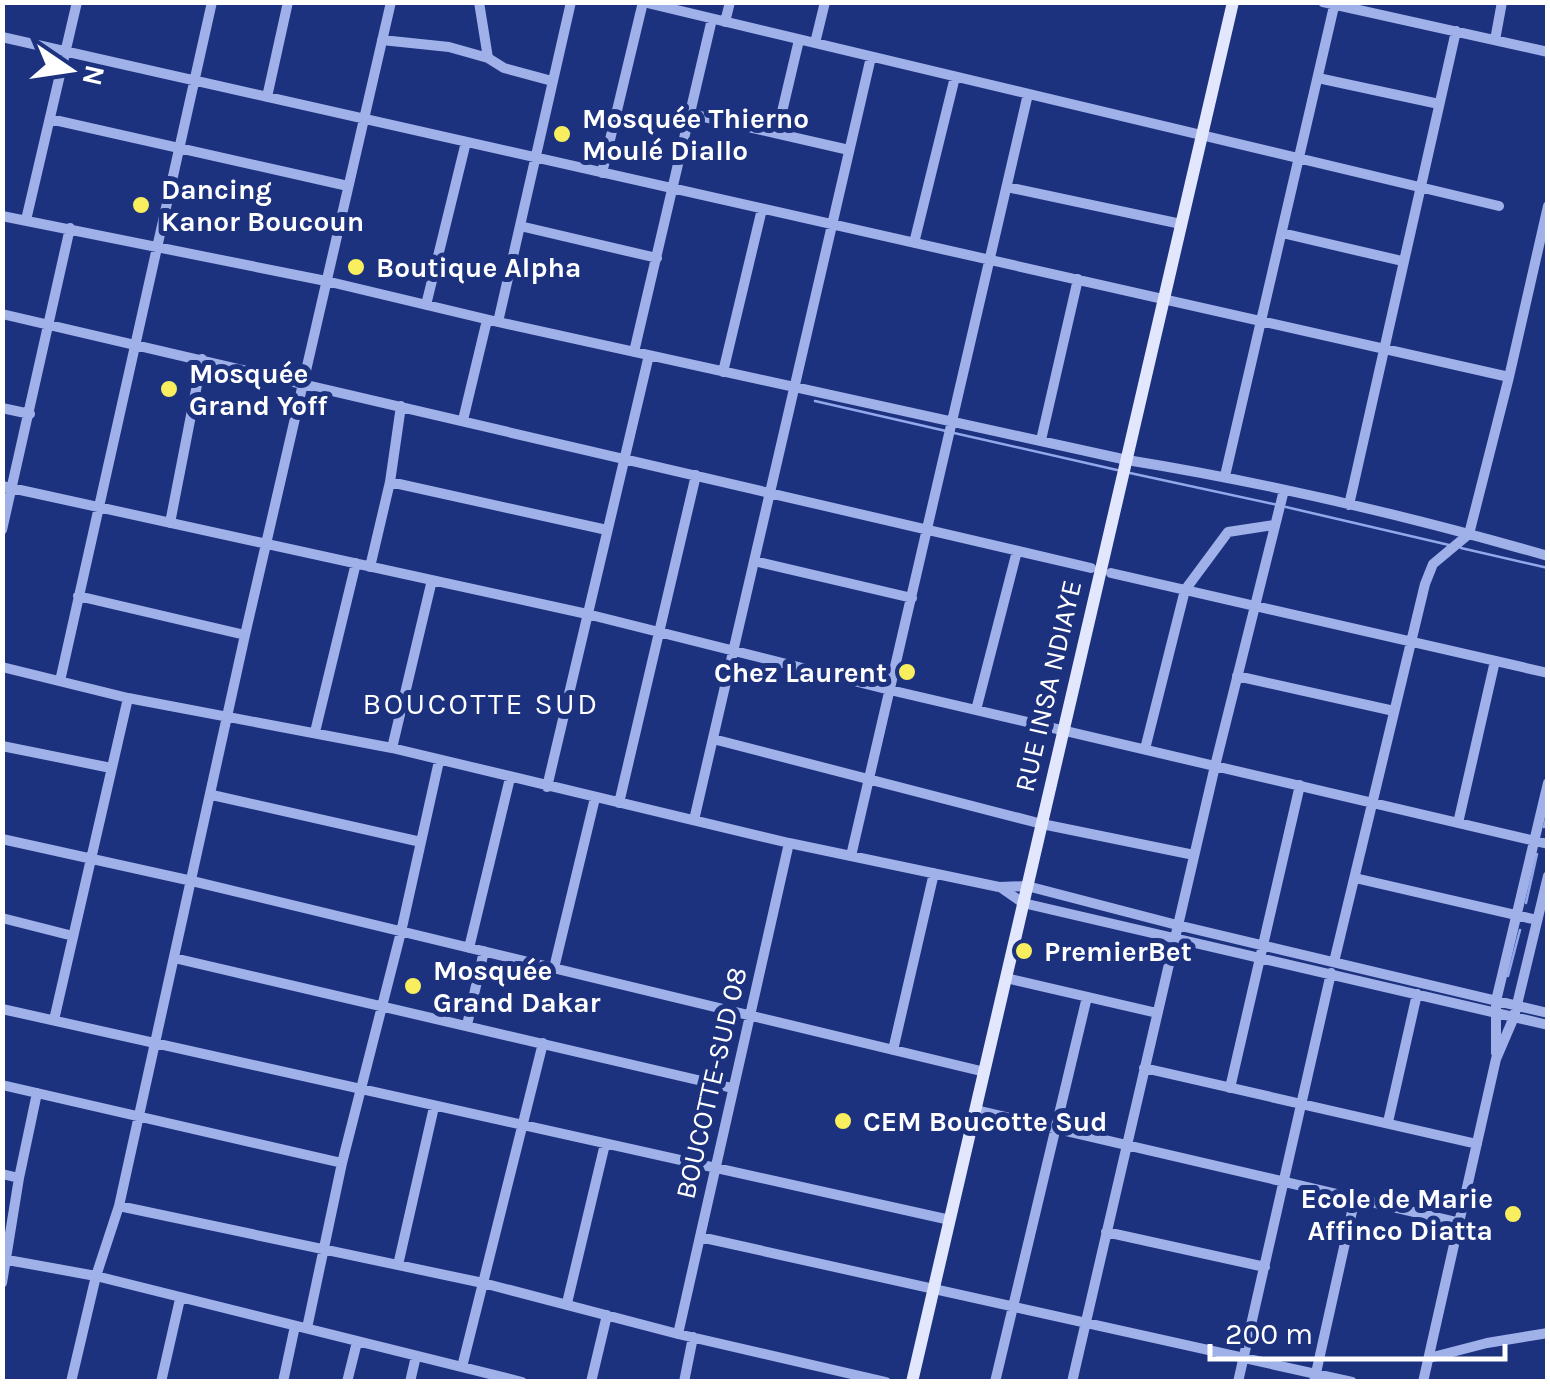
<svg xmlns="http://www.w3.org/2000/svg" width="1550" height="1384" font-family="Karla,sans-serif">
	<rect width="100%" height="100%" fill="#1d327f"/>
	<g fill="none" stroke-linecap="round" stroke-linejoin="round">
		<path stroke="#93a8eb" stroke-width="2.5" d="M815 401 946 431
			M954 433 1117 470
			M1130 473 1278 505
			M1286 507 1449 545
			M1461 548 1548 568
			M1544 827 1548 811
			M1526 903 1537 854
			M1508 976 1520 930"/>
		<path stroke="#a0b1e9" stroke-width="10" d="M479 2 488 58
			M643 2 1499 206
			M1323 2 1548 52
			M725 22 730 2
			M2 37 1509 377
			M382 40 449 47 488 58 504 68 552 81
			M1495 40 1502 2
			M815 43 825 2
			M1318 78 1439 104
			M267 97 288 2
			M691 114 849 150
			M50 119 348 186
			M777 133 799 40
			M602 173 643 2
			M1007 187 1181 224
			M2 216 326 281 498 322 1127 460C1269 483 1409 516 1548 556
			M26 220 77 2
			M520 226 657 258
			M1282 233 1402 261
			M914 243 955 77
			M426 305 466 142
			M2 314 1091 568
			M498 322 571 2
			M634 352 712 19
			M723 372 762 209
			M2 408 30 414
			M463 420 487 320
			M1041 440 1078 279
			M1225 476 1335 2
			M390 482 607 530
			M2 486 587 614 890 690 1548 844
			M1349 505 1456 31
			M170 523 202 359
			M2 530 70 228
			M754 561 912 598
			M370 567 390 482 401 406
			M1111 573 1548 673
			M78 596 245 635
			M2 667 128 698 392 748 789 843 999 887 1027 886 1177 925 1548 1013
			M1237 676 1394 711
			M60 681 212 2
			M976 710 1017 551
			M315 732 356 563
			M713 739 1042 824 1194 855
			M2 746 111 768
			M392 748 432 580
			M1145 749 1185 590 1228 532 1274 525
			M547 787 649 355
			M212 795 421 842
			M619 803 696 475
			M694 820 871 57
			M1458 823 1495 661
			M2 839 192 881 985 1072
			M851 856 1028 94
			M1355 878 1537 920
			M1000 887 1023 903 1548 1025
			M2 918 73 936
			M469 948 510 778
			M174 958 732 1088
			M1334 962 1425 584 1433 564 1469 534 1509 377 1548 206
			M554 968 595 798
			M1006 978 1157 1013
			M2 1009 950 1220
			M54 1020 128 698
			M467 1025 484 951
			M893 1050 934 873
			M1496 1053V1001L1548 783
			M1144 1068 1477 1144
			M2 1085 342 1163
			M1230 1088 1300 785
			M976 1110 1461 1223
			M1388 1122 1417 994
			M2 1174 19 1178
			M119 1206 483 1283 678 1334 886 1382
			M1106 1232 1265 1267
			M700 1237 1352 1382
			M2 1259 96 1276 522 1382
			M398 1265 434 1107
			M2 1283 19 1178 37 1093
			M567 1303 605 1144
			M307 1328 342 1163 401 932 439 761
			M678 1334 789 843
			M1429 1358 1487 1343 1548 1333
			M462 1367 543 1043
			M71 1382 96 1276 119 1206 245 635 391 2
			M161 1382 180 1299
			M283 1382 295 1326
			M347 1382 357 1342
			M410 1382 416 1356
			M591 1382 607 1315
			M684 1382 693 1337
			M995 1382 1087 997
			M1072 1382 1215 766 1284 490
			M1238 1382 1331 973
			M1314 1382 1355 1198
			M1423 1382 1496 1059 1514 1017 1548 876"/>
		<path stroke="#e3e7fe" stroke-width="12" d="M912 1382 1233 2"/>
	</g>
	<g fill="#f9ee5e" stroke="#1d327f" stroke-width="4">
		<circle cx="562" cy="134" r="10"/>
		<circle cx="141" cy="205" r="10"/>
		<circle cx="356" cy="267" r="10"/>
		<circle cx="169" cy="389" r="10"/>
		<circle cx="907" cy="672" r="10"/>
		<circle cx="1024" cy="951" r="10"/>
		<circle cx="413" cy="986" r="10"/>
		<circle cx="843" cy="1121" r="10"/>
		<circle cx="1513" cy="1214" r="10"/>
	</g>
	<g text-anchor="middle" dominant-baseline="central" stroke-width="10" stroke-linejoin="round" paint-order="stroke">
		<g font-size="28" font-weight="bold" fill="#fff" stroke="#1d327f" text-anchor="start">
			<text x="582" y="118">Mosquée Thierno<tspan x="582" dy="32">Moulé Diallo</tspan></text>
			<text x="161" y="189">Dancing<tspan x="161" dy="32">Kanor Boucoun</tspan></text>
			<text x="376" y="267">Boutique Alpha</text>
			<text x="189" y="373">Mosquée<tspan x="189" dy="32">Grand Yoff</tspan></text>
			<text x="887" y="672" text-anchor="end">Chez Laurent</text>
			<text x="1044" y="951">PremierBet</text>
			<text x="433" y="970">Mosquée<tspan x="433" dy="32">Grand Dakar</tspan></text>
			<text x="863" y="1121">CEM Boucotte Sud</text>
			<text x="1493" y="1198" text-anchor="end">Ecole de Marie<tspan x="1493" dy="32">Affinco Diatta</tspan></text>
		</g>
		<g font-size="28" fill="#fff" stroke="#1d327f">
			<text transform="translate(1048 686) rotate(-77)">RUE INSA NDIAYE</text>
			<text transform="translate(711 1083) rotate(-77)">BOUCOTTE-SUD 08</text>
		</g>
		<g font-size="30" letter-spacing="2.5" fill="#fff" stroke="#1d327f">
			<text x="481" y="704">BOUCOTTE SUD</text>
		</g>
	</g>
	<rect width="1550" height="1384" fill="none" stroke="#ffffff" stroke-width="10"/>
	<g transform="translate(70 70) rotate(103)" stroke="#1d327f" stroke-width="8" paint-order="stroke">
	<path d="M0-8L18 38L0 25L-18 38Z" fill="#ffffff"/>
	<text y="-15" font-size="28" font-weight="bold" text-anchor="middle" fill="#ffffff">N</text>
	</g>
	<path d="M1210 1344v15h295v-15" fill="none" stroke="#ffffff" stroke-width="5"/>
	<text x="1225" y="1344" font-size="30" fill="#ffffff" stroke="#1d327f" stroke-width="8" paint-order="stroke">200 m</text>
</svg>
